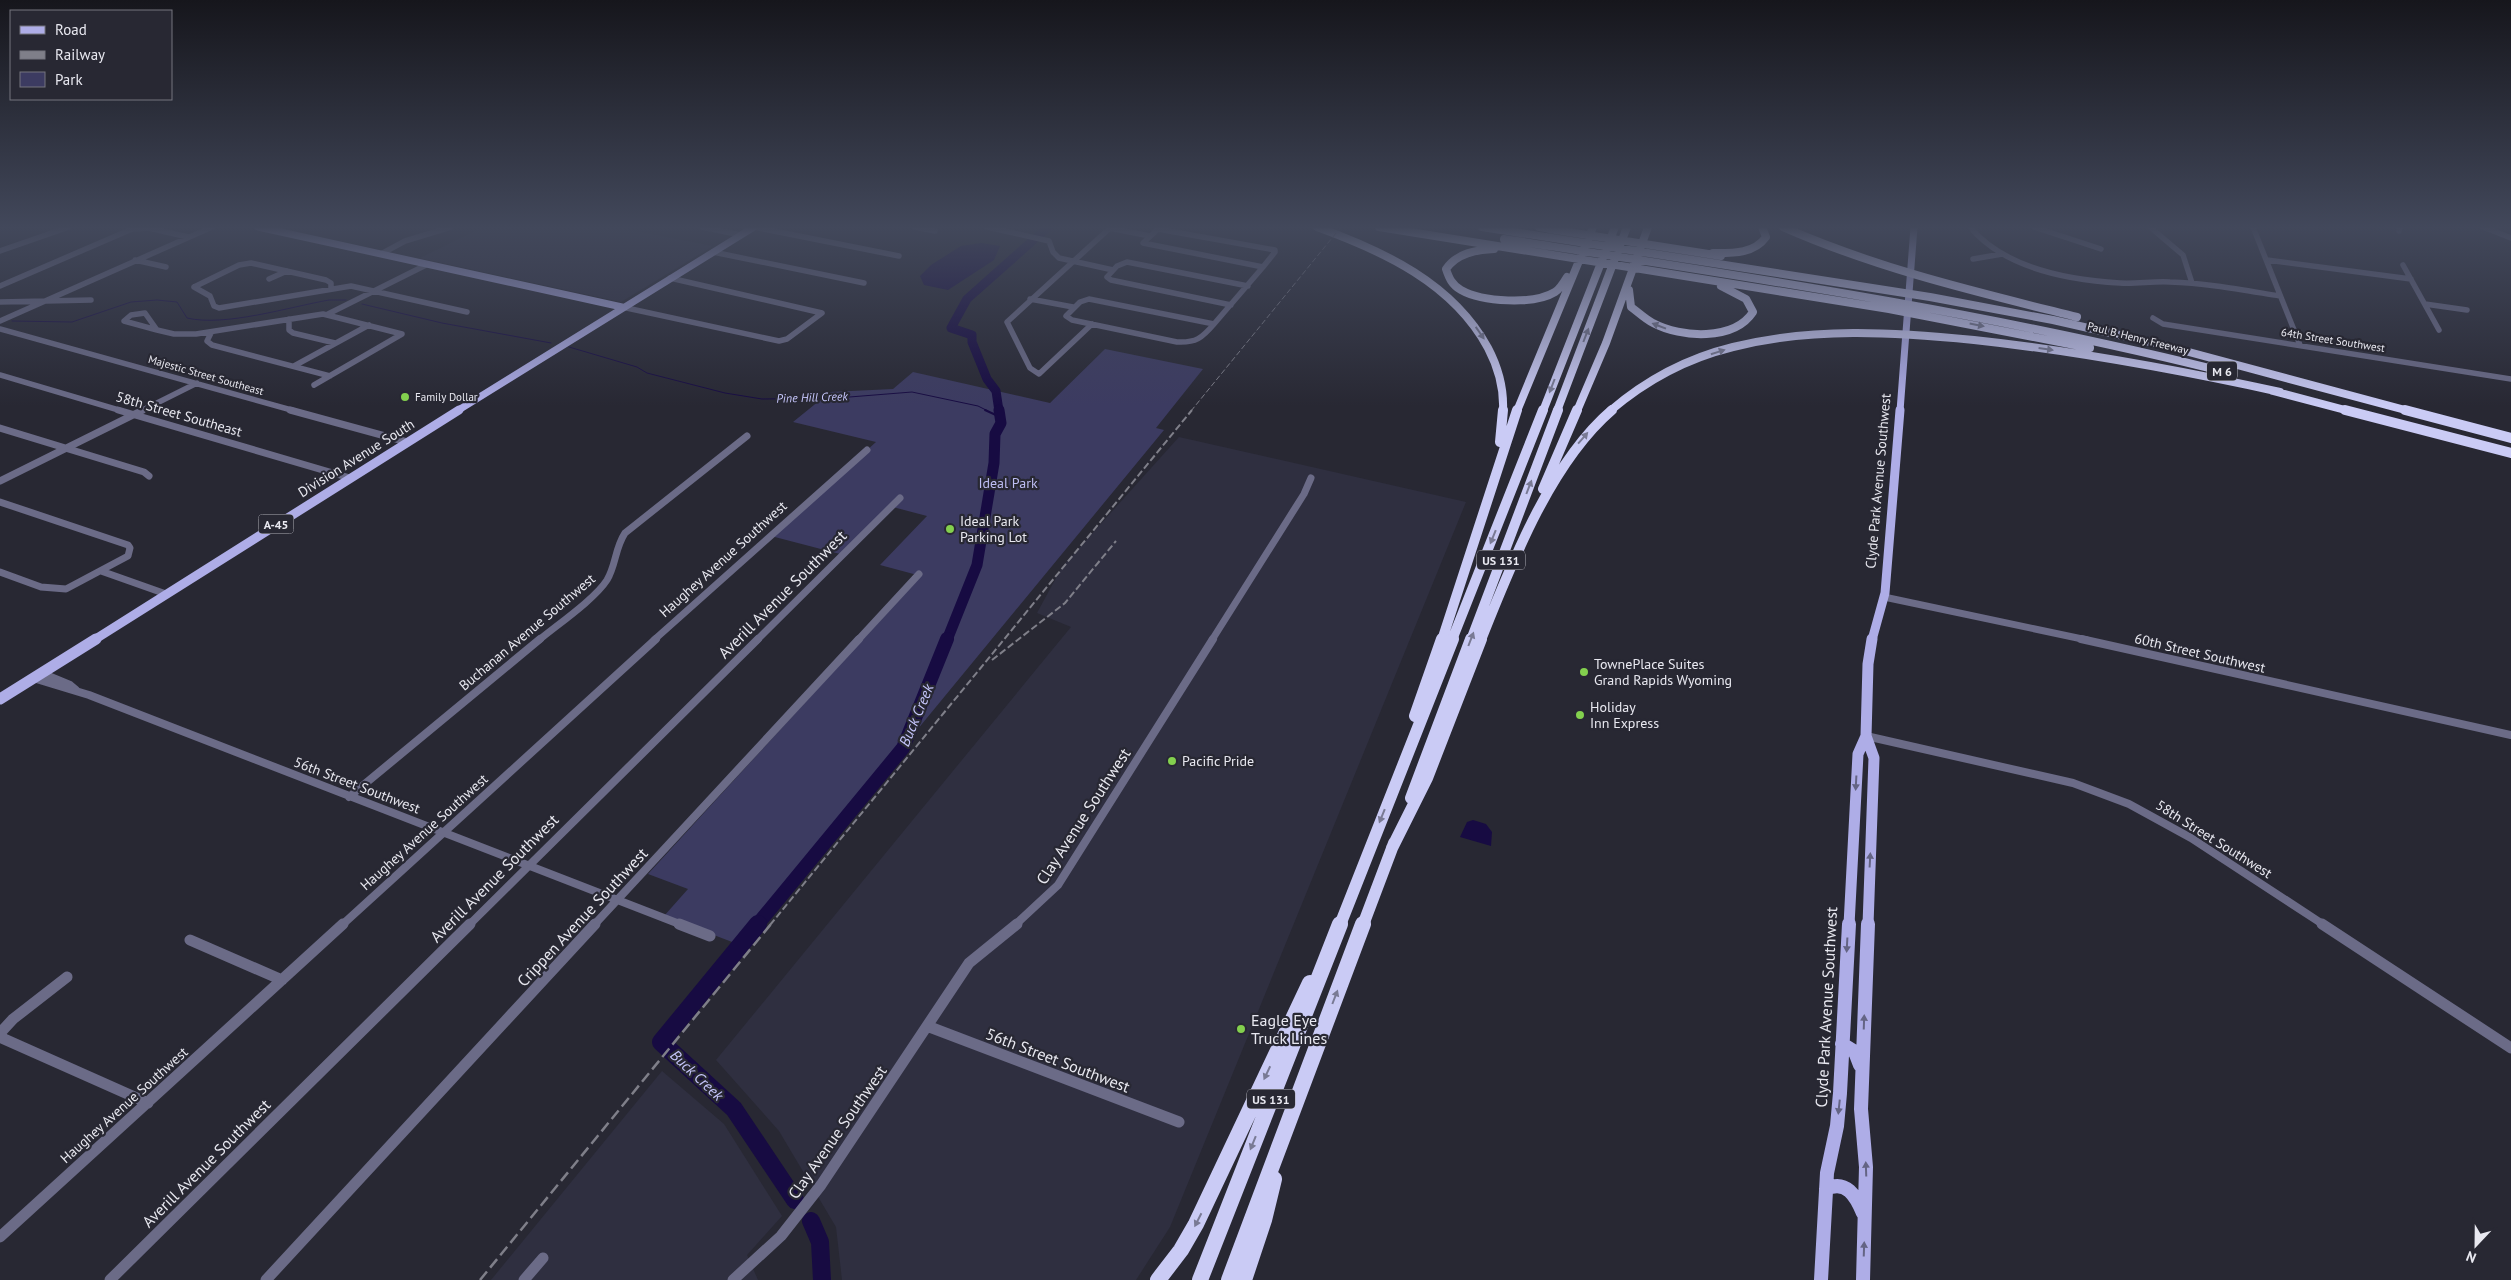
<svg xmlns="http://www.w3.org/2000/svg" width="2511" height="1280" font-family="'PT Sans',sans-serif">
	<rect width="100%" height="100%" fill="#282833"/>
	<path fill="#2f2f40" d="M483 227H615L713 246 621 302 420 258Z
		M1179 437 1466 502 1170 1227 1136 1280H842L836 1227 779 1131 716 1060 1071 627 1037 613 1062 567Z
		M662 1071 724 1124 782 1216 747 1255 758 1280H491Z"/>
	<path fill="#3c3b61" d="M1105 349 1203 369 1156 428 1164 430 740 945 664 916 688 889 648 874 921 576 880 565 927 516 889 506 840 554 771 536 876 442 793 422 830 392 893 389 913 372 1050 403Z"/>
	<path fill="#170b42" d="M981 243 1000 246 994 260 948 290 924 285 920 276 931 265 961 246Z
		M1473 820 1486 824 1492 832 1491 846 1460 837 1467 822Z"/>
	<g fill="none" stroke-linecap="round" stroke-linejoin="round">
		<path stroke="#170b42" stroke-width="1" d="M362 304 442 323 551 343
			M12 321 72 322 131 302 157 300 177 302 187 318C225 327 289 307 329 300H346
			M569 347 637 367 647 373 725 393 762 399 837 398 912 392 978 406 988 411"/>
		<path stroke="#170b42" stroke-width="2" d="M985 410 998 416"/>
		<path stroke="#170b42" stroke-width="9" d="M999 411 996 391 987 379 972 342V335L951 328 967 299 1048 227"/>
		<path stroke="#170b42" stroke-width="11" d="M947 640 977 565 994 463 995 434 1001 423 999 410"/>
		<path stroke="#170b42" stroke-width="14" d="M757 925 903 748 947 639"/>
		<path stroke="#170b42" stroke-width="18" d="M758 924 661 1042 734 1109 795 1200
			M811 1221 820 1242 822 1280"/>
		<path stroke="#6b6b87" stroke-width="5.5" d="M702 227 741 235
			M754 227 899 256
			M914 227 935 231
			M987 227 1049 241 1053 252 1059 258 1113 270
			M1970 227C2005 269 2068 280 2120 283 2137 284 2153 281 2170 282 2207 283 2243 290 2280 296
			M2034 227 2101 249
			M2150 227 2183 255 2192 283
			M2253 227 2300 345
			M2483 227 2511 238
			M1109 228 1150 236
			M1158 229 1275 250V252L1263 267 1143 243Z
			M2399 231 2400 227
			M0 251 69 227
			M713 252 864 283
			M381 254 405 241 451 227
			M1973 259 2002 254
			M135 260 166 267
			M2267 260 2411 279
			M2403 265 2439 330
			M269 279 287 271
			M0 286 132 229 149 228 188 237
			M194 287 210 296 214 306 219 308 351 286 467 312
			M194 287 239 265 251 263 326 280 331 283V288
			M1030 299 1073 307
			M1089 299 1214 324C1202 338 1196 343 1177 342L1072 320 1066 316 1080 302Z
			M0 302 91 300
			M2425 304 2467 310
			M1231 305 1111 280 1107 277 1117 266 1127 262 1248 286
			M622 307 779 341 787 339 822 313 670 278
			M145 313 157 330 124 321 131 315Z
			M328 314 428 264
			M2153 318 2163 324 2511 379
			M289 319V330L293 333 335 343
			M0 321 212 227
			M1092 324 1039 374 1030 368 1007 322 1111 227
			M1214 324 1263 267
			M0 329 295 411
			M157 330 174 334H196L323 314 402 334 314 385
			M211 333 207 341 212 345 330 376
			M294 366 369 325
			M0 375 122 411
			M141 411 197 383"/>
		<path stroke="#6b6b87" stroke-width="7" d="M118 410 350 478
			M290 410 407 442
			M0 428 144 472 149 476
			M0 481 143 410
			M0 502 128 545 130 548 128 556 66 589 41 587 0 572
			M101 571 166 594
			M1884 597 2087 640
			M539 640C557 625 595 599 607 580 616 565 615 548 625 533L747 436
			M654 640 867 450
			M757 640 900 498
			M858 640 919 574
			M1212 640 1304 494 1311 478"/>
		<path stroke="#6b6b87" stroke-width="8" d="M2081 639 2511 735
			M41 673 70 685 76 690
			M33 678 89 695 682 925
			M1866 736 2073 783 2129 804 2191 838 2324 925
			M349 797 540 639
			M342 925 656 639
			M469 925 758 639
			M594 925 859 639
			M1015 925 1058 885 1213 639"/>
		<path stroke="#6b6b87" stroke-width="11" d="M679 924 710 936
			M2322 924 2511 1048
			M190 940 282 980
			M67 977 13 1019 1 1032 2 1038 148 1103
			M927 1026 1179 1122
			M0 1237 343 924
			M110 1280 470 924
			M266 1280 595 924
			M524 1280 543 1258
			M733 1280 781 1236 821 1185 969 963 1017 924"/>
		<path stroke="#aeade7" stroke-width="7" d="M258 227 622 307
			M457 411 754 227
			M1900 411 1914 227"/>
		<path stroke="#aeade7" stroke-width="9" d="M94 640 459 410
			M1872 640 1885 593 1900 410"/>
		<path stroke="#aeade7" stroke-width="11" d="M0 699 96 639
			M1849 925 1858 754 1866 736
			M1868 925 1874 758 1866 736 1868 664 1872 639"/>
		<path stroke="#aeade7" stroke-width="14" d="M1842 1044 1855 1052 1860 1065
			M1826 1189C1846 1179 1856 1196 1863 1213
			M1821 1280 1827 1173 1837 1126 1840 1093 1849 924
			M1863 1280 1866 1167 1861 1109 1868 924"/>
		<path stroke="#cacbf5" stroke-width="8" d="M1317 227C1383 251 1453 283 1488 348 1498 367 1504 390 1503 411
			M1379 227 1889 309 2090 348
			M1482 227 1930 297 2053 320 2159 344 2409 411
			M1539 227 1557 230
			M1783 227C1878 269 1977 292 2077 317
			M1549 229 1721 256
			M1504 239C1749 277 1993 313 2233 374
			M1494 249C1476 250 1457 253 1446 269 1449 278 1452 285 1461 290 1482 302 1534 305 1555 292 1560 289 1564 282 1567 277
			M1713 253C1732 253 1754 254 1766 237L1762 227
			M1629 290 1631 307C1638 312 1645 319 1653 323 1681 338 1734 341 1753 312L1746 299 1721 286
			M2273 391 2349 411
			M1517 411 1593 227
			M1543 411 1615 227
			M1557 411 1627 227
			M1577 411 1606 343 1648 227
			M1610 411C1645 381 1688 358 1733 347 1812 327 1894 332 1974 340 2077 351 2179 370 2280 392"/>
		<path stroke="#cacbf5" stroke-width="10" d="M2345 410 2511 453
			M2405 410 2511 438
			M1500 442 1503 410
			M1543 489 1577 410
			M1442 640 1517 410
			M1452 640 1543 410
			M1471 640 1558 410
			M1481 640C1511 565 1550 463 1612 410"/>
		<path stroke="#cacbf5" stroke-width="12" d="M1415 716 1442 639
			M1411 798 1471 639
			M1392 848 1427 778 1481 639
			M1340 925 1453 639
			M1363 925 1394 843"/>
		<path stroke="#cacbf5" stroke-width="16" d="M1158 1280 1181 1250 1196 1224 1310 983
			M1200 1280 1340 924
			M1229 1280 1363 924
			M1244 1280 1264 1220 1274 1179"/>
		<path stroke="#7f7f89" stroke-width="1" stroke-dasharray="5.5 2.5" stroke-linecap="butt" d="M1191 411 1341 227"/>
		<path stroke="#7f7f89" stroke-width="2" stroke-dasharray="7 3" stroke-linecap="butt" d="M992 660 1065 603 1116 541
			M770 925 1192 410"/>
		<path stroke="#7f7f89" stroke-width="2.5" stroke-dasharray="11 5" stroke-linecap="butt" d="M480 1280 771 924"/>
	</g>
	<defs><path id="oneway-solid" d="M-6-.8H1V-3.2L6.5 0L1 3.2V.8H-6Z" transform="scale(1.25)"/></defs>
	<g fill="#797a94">
		<use href="#oneway-solid" transform="translate(1977 325) rotate(11)"/>
		<use href="#oneway-solid" transform="translate(1659 326) rotate(-159)"/>
		<use href="#oneway-solid" transform="translate(1480 333) rotate(55)"/>
		<use href="#oneway-solid" transform="translate(1586 335) rotate(-69)"/>
		<use href="#oneway-solid" transform="translate(2046 349) rotate(8)"/>
		<use href="#oneway-solid" transform="translate(1718 352) rotate(-18)"/>
		<use href="#oneway-solid" transform="translate(1552 386) rotate(111)"/>
		<use href="#oneway-solid" transform="translate(1583 438) rotate(-49)"/>
		<use href="#oneway-solid" transform="translate(1529 487) rotate(-69)"/>
		<use href="#oneway-solid" transform="translate(1493 537) rotate(112)"/>
		<use href="#oneway-solid" transform="translate(1471 639) rotate(-69)"/>
		<use href="#oneway-solid" transform="translate(1382 816) rotate(112)"/>
		<use href="#oneway-solid" transform="translate(1335 997) rotate(-69)"/>
		<use href="#oneway-solid" transform="translate(1267 1073) rotate(115)"/>
		<use href="#oneway-solid" transform="translate(1253 1143) rotate(112)"/>
		<use href="#oneway-solid" transform="translate(1198 1220) rotate(117)"/>
	</g>
	<g fill="#646484">
		<use href="#oneway-solid" transform="translate(1856 783) rotate(93)"/>
		<use href="#oneway-solid" transform="translate(1870 860) rotate(-87)"/>
		<use href="#oneway-solid" transform="translate(1847 945) rotate(93)"/>
		<use href="#oneway-solid" transform="translate(1864 1022) rotate(-88)"/>
		<use href="#oneway-solid" transform="translate(1839 1107) rotate(96)"/>
		<use href="#oneway-solid" transform="translate(1866 1169) rotate(-92)"/>
		<use href="#oneway-solid" transform="translate(1864 1249) rotate(-88)"/>
	</g>
	<linearGradient id="sky" x2="0" y2="1"><stop stop-color="#16161c"/><stop offset="0.56" stop-color="#42485b"/><stop offset="1" stop-color="#42485b" stop-opacity="0"/></linearGradient>
	<rect width="2511" height="406" fill="url(#sky)"/>
	<g fill="#83d04e" stroke="#282833" stroke-width="2">
		<circle cx="405" cy="397" r="5"/>
		<circle cx="950" cy="529" r="5"/>
		<circle cx="1584" cy="672" r="5"/>
		<circle cx="1580" cy="715" r="5"/>
		<circle cx="1172" cy="761" r="5"/>
		<circle cx="1241" cy="1029" r="5"/>
	</g>
	<g text-anchor="middle" dominant-baseline="central" stroke-width="4.5" stroke-linejoin="round" paint-order="stroke">
		<g font-size="11" fill="#e8e8f0" stroke="#282833">
			<text transform="translate(2138 338) rotate(14)">Paul B. Henry Freeway</text>
			<text transform="translate(2333 340) rotate(9)">64th Street Southwest</text>
			<text transform="translate(206 375) rotate(16)">Majestic Street Southeast</text>
		</g>
		<g font-size="11" fill="#e8e8f0" stroke="#282833" text-anchor="start">
			<text x="415" y="397">Family Dollar</text>
		</g>
		<g fill="#282833" stroke="#aeaeb7" stroke-width="1">
			<rect x="2207" y="361.5" width="30" height="19" rx="4"/>
			<rect x="258.5" y="514.5" width="35" height="19" rx="4"/>
			<rect x="1477" y="550.5" width="48" height="19" rx="4"/>
			<rect x="1247" y="1089.5" width="48" height="19" rx="4"/>
		</g>
		<g font-size="12" font-weight="bold" fill="#e8e8f0">
			<text x="2222" y="371">M 6</text>
			<text x="276" y="524">A-45</text>
			<text x="1501" y="560">US 131</text>
			<text x="1271" y="1099">US 131</text>
		</g>
		<g font-size="12" font-style="italic" fill="#c6c6fc" stroke="#282833">
			<text transform="translate(812 397) rotate(-2)">Pine Hill Creek</text>
		</g>
		<g font-size="14" fill="#e8e8f0" stroke="#282833">
			<text transform="translate(179 414) rotate(16)">58th Street Southeast</text>
			<text transform="translate(356 458) rotate(-32)">Division Avenue South</text>
			<text transform="translate(1878 481) rotate(-85)">Clyde Park Avenue Southwest</text>
			<text transform="translate(723 559) rotate(-42)">Haughey Avenue Southwest</text>
			<text transform="translate(527 632) rotate(-40)">Buchanan Avenue Southwest</text>
			<text transform="translate(2200 653) rotate(13)">60th Street Southwest</text>
			<text transform="translate(357 785) rotate(21)">56th Street Southwest</text>
			<text transform="translate(424 832) rotate(-42)">Haughey Avenue Southwest</text>
			<text transform="translate(2214 839) rotate(32)">58th Street Southwest</text>
			<text transform="translate(124 1105) rotate(-42)">Haughey Avenue Southwest</text>
		</g>
		<g font-size="14" fill="#bebef4" stroke="#282833">
			<text x="1008" y="483">Ideal Park</text>
		</g>
		<g font-size="14" fill="#e8e8f0" stroke="#282833" text-anchor="start">
			<text x="960" y="521">Ideal Park<tspan x="960" dy="16">Parking Lot</tspan></text>
			<text x="1594" y="664">TownePlace Suites<tspan x="1594" dy="16">Grand Rapids Wyoming</tspan></text>
			<text x="1590" y="707">Holiday<tspan x="1590" dy="16">Inn Express</tspan></text>
			<text x="1182" y="761">Pacific Pride</text>
		</g>
		<g font-size="15" font-style="italic" fill="#c6c6fc" stroke="#282833">
			<text transform="translate(916 715) rotate(-67)">Buck Creek</text>
			<text transform="translate(697 1075) rotate(43)">Buck Creek</text>
		</g>
		<g font-size="16" fill="#e8e8f0" stroke="#282833">
			<text transform="translate(782 594) rotate(-45)">Averill Avenue Southwest</text>
			<text transform="translate(1083 816) rotate(-57)">Clay Avenue Southwest</text>
			<text transform="translate(494 878) rotate(-45)">Averill Avenue Southwest</text>
			<text transform="translate(582 917) rotate(-47)">Crippen Avenue Southwest</text>
			<text transform="translate(1826 1007) rotate(-87)">Clyde Park Avenue Southwest</text>
			<text transform="translate(1058 1060) rotate(21)">56th Street Southwest</text>
			<text transform="translate(837 1132) rotate(-55)">Clay Avenue Southwest</text>
			<text transform="translate(206 1163) rotate(-45)">Averill Avenue Southwest</text>
		</g>
		<g font-size="16" fill="#e8e8f0" stroke="#282833" text-anchor="start">
			<text x="1251" y="1020">Eagle Eye<tspan x="1251" dy="18">Truck Lines</tspan></text>
		</g>
	</g>
	<rect x="10" y="10" width="162" height="90" fill="#282833" stroke="#75757f"/>
	<rect x="20" y="26" width="25" height="8" fill="#aeade7" stroke="#75757f"/>
	<text x="55" y="35" font-size="15" fill="#e8e8f0">Road</text>
	<rect x="20" y="51" width="25" height="8" fill="#7f7f89" stroke="#75757f"/>
	<text x="55" y="60" font-size="15" fill="#e8e8f0">Railway</text>
	<rect x="20" y="72" width="25" height="15" fill="#3c3b61" stroke="#75757f"/>
	<text x="55" y="85" font-size="15" fill="#e8e8f0">Park</text>
	<g transform="translate(2476 1245) rotate(202)" stroke="#282833" stroke-width="4" paint-order="stroke">
	<path d="M0-4L9 19L0 12L-9 19Z" fill="#e8e8f0"/>
	<text y="-8" font-size="14" font-weight="bold" text-anchor="middle" fill="#e8e8f0">N</text>
	</g>
</svg>
